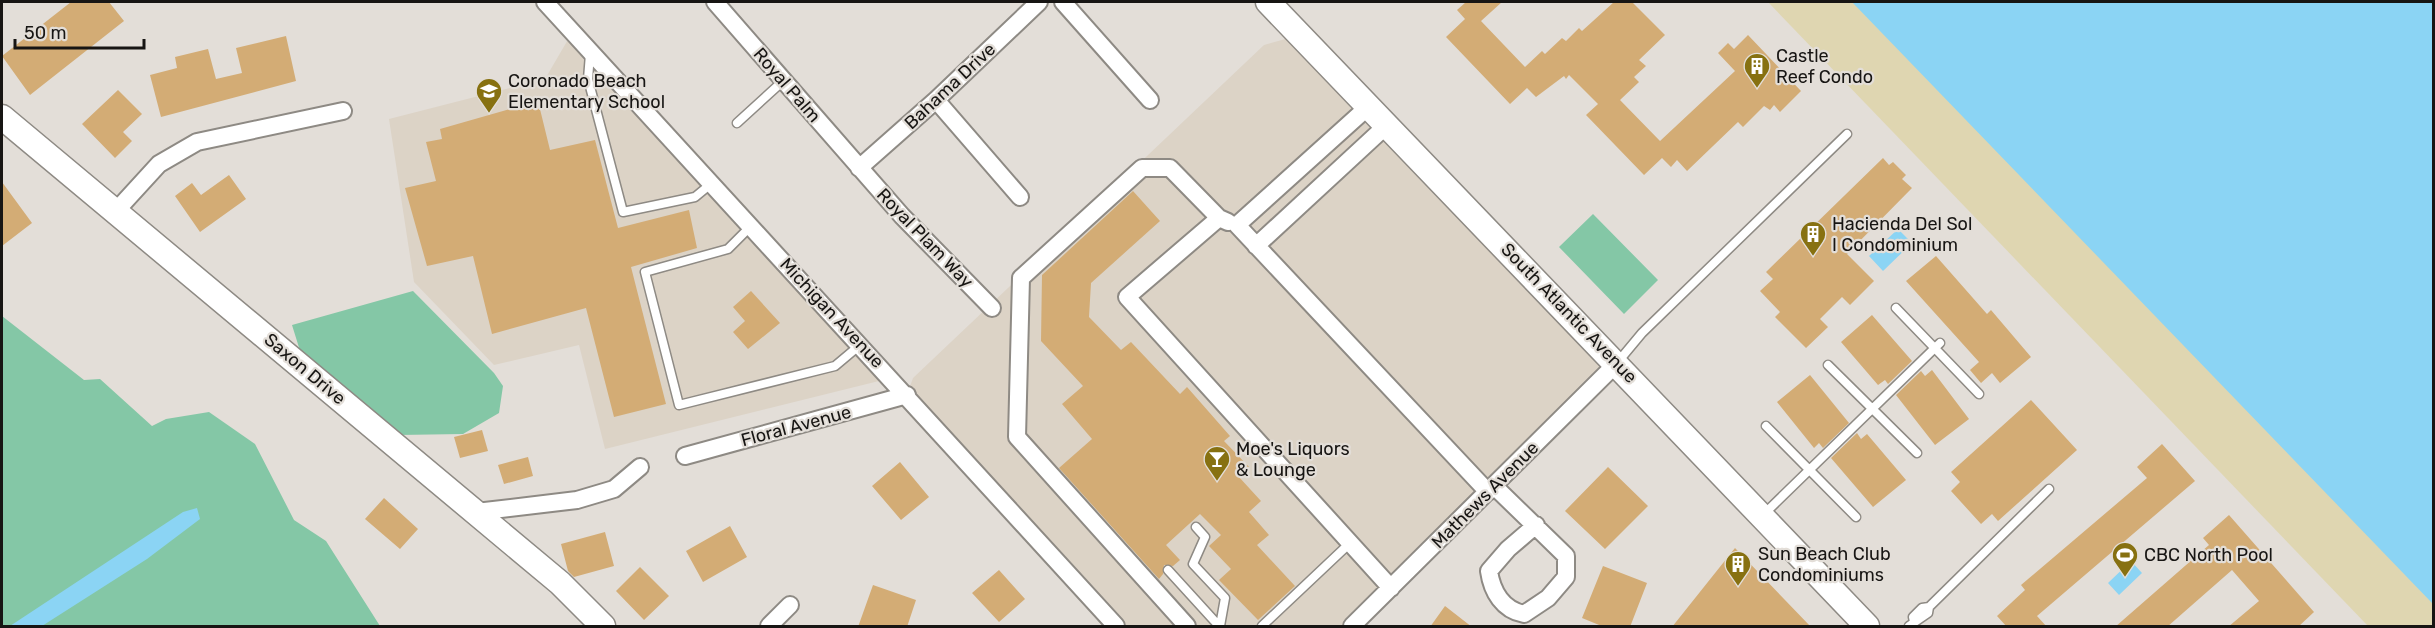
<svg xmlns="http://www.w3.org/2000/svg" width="2435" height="628" font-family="Rubik,sans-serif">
	<rect width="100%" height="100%" fill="#e3ded8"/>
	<path fill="#dcd3c6" d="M573 31 891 378 605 449 579 345 494 365 414 282 389 119 545 79Z
		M1300 35 1617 363 1352 626H1116L907 395 913 378 1264 45Z"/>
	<path fill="#84c7a6" d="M1593 214 1658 280 1624 314 1559 247Z
		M413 291 494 373 503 386 499 413 463 434 398 435 301 354 292 325Z
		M2 316 84 380 100 379 152 426 166 419 209 412 255 444 294 520 326 541 380 626H2Z"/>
	<path fill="#dfd6b1" d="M1768 2H2433V626H2368Z"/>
	<path fill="#8bd4f4" d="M1852 2H2433V604Z
		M1898 229 1912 243 1883 271 1869 256Z
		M197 508 200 519 147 559 42 626H10L183 512Z
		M2131 561 2142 573 2119 595 2108 583Z"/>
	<path fill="#d3ac75" d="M71 2H109L124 21 30 95 2 56Z
		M1466 2H1502L1481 21 1525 67 1542 51 1545 54 1562 38 1566 41 1579 28 1582 31 1614 2H1632L1665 35 1639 60 1646 66 1634 77 1639 82 1620 100 1660 141 1735 71 1718 53 1728 43 1734 49 1748 35 1801 91 1780 112 1774 105 1770 110 1764 106 1743 127 1738 122 1687 171 1677 160 1671 167 1662 158 1644 175 1586 115 1598 104 1569 75 1566 79 1564 76 1536 97 1527 88 1510 104 1446 37 1465 19 1457 10Z
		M286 36 296 81 161 117 150 75 177 68 175 57 208 49 216 79 242 73 236 48Z
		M118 90 142 114 123 132 132 141 115 158 82 124Z
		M538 101 550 150 595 140 618 228 689 210 697 248 631 267 666 404 614 417 586 308 492 334 473 256 427 266 405 188 436 181 426 142 442 139 440 129Z
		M1883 158 1889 165 1893 162 1906 175 1902 179 1912 188 1847 254 1874 281 1850 305 1842 297 1820 319 1828 327 1806 348 1775 317 1780 312 1760 291 1773 279 1766 272Z
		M229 175 246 199 200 232 175 196 192 183 201 195Z
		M2 182 32 223 2 246Z
		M1133 191 1160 221 1091 283 1089 317 1121 350 1131 342 1180 394 1187 387 1230 436 1224 441 1249 467 1239 477 1261 501 1249 512 1269 535 1257 545 1295 586 1258 620 1219 580 1231 569 1209 546 1221 535 1200 514 1166 545 1180 560 1173 566 1164 565 1163 574 1159 579 1059 468 1092 439 1062 404 1083 386 1041 341 1042 275Z
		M1936 256 1987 314 1991 310 2031 357 2000 383 1992 373 1981 383 1970 370 1979 362 1906 281Z
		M751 291 780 323 748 349 733 332 745 321 733 307Z
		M1872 315 1912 361 1888 384 1885 380 1878 385 1841 342Z
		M1932 370 1969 419 1935 445 1896 395 1921 371 1925 376Z
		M1810 375 1849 423 1823 448 1819 443 1814 448 1777 402Z
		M2031 400 2077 450 1998 521 1992 514 1981 524 1951 491 1960 482 1951 472Z
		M482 430 488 451 460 458 454 437Z
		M1857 433 1861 439 1867 434 1906 480 1873 507 1831 458Z
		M2162 444 2195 481 2037 616 2047 627H2007L1997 616 2025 590 2021 585 2147 478 2137 467Z
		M528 457 533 476 504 484 498 465Z
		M900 462 929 497 901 520 872 486Z
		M1608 467 1648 506 1605 549 1565 511Z
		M384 498 418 529 400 549 365 519Z
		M2229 515 2314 612 2298 627H2228L2259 601 2232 570 2167 627H2115L2209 545 2203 538Z
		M730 526 747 557 703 582 686 551Z
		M605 532 614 566 574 577 568 571 561 544Z
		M1735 548 1811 627H1672Z
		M1603 566 1647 583 1630 627H1604L1582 618Z
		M640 567 669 596 644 620 616 591Z
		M999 570 1025 599 999 622 972 593Z
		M873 585 916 600 907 627H858Z
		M1445 606 1472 627H1430Z"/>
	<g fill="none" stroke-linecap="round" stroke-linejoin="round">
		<g stroke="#8e8a84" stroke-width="11">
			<path id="lane" d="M590 54 588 79 623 212 695 197 712 183
				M737 123 783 81
				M751 226 728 249 645 272 679 405 835 366 860 345
				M1896 308 1979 394
				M1617 363 1642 333 1847 134
				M1828 365 1917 453
				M1766 426 1856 517
				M1762 516 1940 343
				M1196 527 1205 537 1193 564 1225 598 1220 626
				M1168 570 1219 626
				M1914 622 1913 617 1922 608 1929 607
				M1262 626 1350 543
				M1909 626 1928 613 1929 607 2049 489"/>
		</g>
		<g stroke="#8e8a84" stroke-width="20">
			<path id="street" d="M545 2 1116 626
				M715 2 902 216 992 308
				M1063 2 1150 100
				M936 100 1020 197
				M1369 106 1237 225 1488 492
				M859 168 936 100 1039 2
				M116 211 159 164 197 142 343 111
				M1228 222 1219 218 1127 297 1391 588
				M1256 246 1387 125
				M685 456 907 395
				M1494 486 1566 556V577L1548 598 1524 614C1503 610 1492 592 1489 571L1508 549 1536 525
				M476 512 577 500 614 489 640 467
				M769 626 790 605
				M1187 626 1017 437 1021 278 1142 168H1170L1219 218
				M1352 626 1617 363"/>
		</g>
		<g stroke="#8e8a84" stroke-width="27">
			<path id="secondary" d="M1268 2 1867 626
				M2 117 560 583 603 626"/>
		</g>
		<use href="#lane" stroke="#fff" stroke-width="8"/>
		<use href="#street" stroke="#fff" stroke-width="16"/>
		<use href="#secondary" stroke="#fff" stroke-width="24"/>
	</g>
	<defs>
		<g id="building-pin" transform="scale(1.35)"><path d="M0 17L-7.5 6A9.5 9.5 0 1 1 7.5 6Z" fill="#877111" stroke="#e3ded8"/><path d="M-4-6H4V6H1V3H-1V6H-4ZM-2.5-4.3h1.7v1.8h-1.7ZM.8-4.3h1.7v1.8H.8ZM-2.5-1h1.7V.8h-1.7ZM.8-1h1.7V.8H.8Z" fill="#fff"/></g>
		<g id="school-pin" transform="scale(1.35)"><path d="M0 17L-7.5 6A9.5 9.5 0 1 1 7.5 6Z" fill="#877111" stroke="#e3ded8"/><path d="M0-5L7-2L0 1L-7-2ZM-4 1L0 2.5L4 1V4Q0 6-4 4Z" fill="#fff"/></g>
		<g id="bar-pin" transform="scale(1.35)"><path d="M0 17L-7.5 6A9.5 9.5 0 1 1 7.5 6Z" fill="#877111" stroke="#e3ded8"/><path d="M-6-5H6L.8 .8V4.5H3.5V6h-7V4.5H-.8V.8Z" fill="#fff"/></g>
		<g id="stadium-pin" transform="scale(1.35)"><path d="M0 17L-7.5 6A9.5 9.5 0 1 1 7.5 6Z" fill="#877111" stroke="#e3ded8"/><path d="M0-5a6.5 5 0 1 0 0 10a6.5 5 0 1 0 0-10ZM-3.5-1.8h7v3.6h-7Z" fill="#fff"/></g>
	</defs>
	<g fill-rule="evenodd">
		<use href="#building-pin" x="1757" y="66"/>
		<use href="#school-pin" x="489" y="91"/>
		<use href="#building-pin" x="1813" y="234"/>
		<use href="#bar-pin" x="1217" y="459"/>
		<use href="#stadium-pin" x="2125" y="555"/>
		<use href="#building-pin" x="1738" y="564"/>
	</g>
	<g text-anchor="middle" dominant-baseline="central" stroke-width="4.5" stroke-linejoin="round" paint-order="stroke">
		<g font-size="18" fill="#171513" stroke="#e3ded8" text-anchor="start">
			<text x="1776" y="56">Castle<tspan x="1776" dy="21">Reef Condo</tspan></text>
			<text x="508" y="81">Coronado Beach<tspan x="508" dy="21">Elementary School</tspan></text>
			<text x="1832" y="224">Hacienda Del Sol<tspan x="1832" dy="21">I Condominium</tspan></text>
			<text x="1236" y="449">Moe's Liquors<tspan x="1236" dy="21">&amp; Lounge</tspan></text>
			<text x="1758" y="554">Sun Beach Club<tspan x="1758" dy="21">Condominiums</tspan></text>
			<text x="2144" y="555">CBC North Pool</text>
		</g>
		<g font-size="18" fill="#171513" stroke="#e3ded8">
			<text transform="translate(787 85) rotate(49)">Royal Palm</text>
			<text transform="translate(950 86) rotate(-43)">Bahama Drive</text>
			<text transform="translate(925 238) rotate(46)">Royal Plam Way</text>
			<text transform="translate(832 313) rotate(47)">Michigan Avenue</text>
			<text transform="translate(1569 313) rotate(46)">South Atlantic Avenue</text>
			<text transform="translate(305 369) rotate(40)">Saxon Drive</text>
			<text transform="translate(796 426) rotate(-15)">Floral Avenue</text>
			<text transform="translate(1485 495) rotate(-45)">Mathews Avenue</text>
		</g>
	</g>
	<rect width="2435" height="628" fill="none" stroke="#171513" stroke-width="6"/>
	<path d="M15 39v9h129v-9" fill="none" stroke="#171513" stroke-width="3"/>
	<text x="24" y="39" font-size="18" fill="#171513" stroke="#e3ded8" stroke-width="4.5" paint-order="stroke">50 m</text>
</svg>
